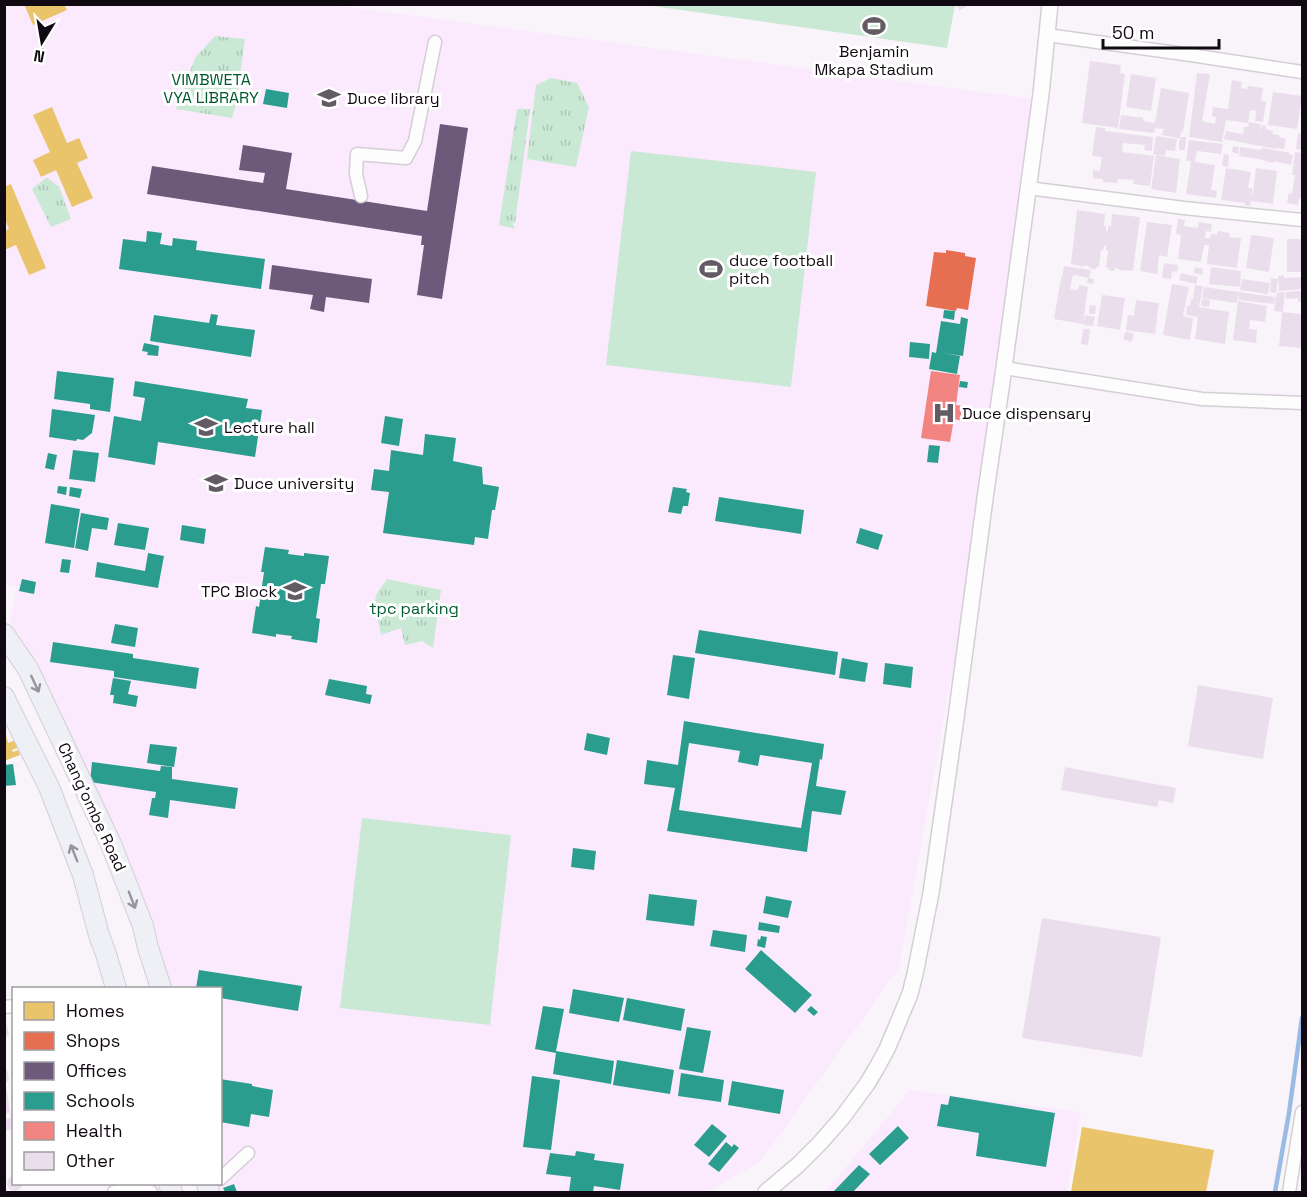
<svg xmlns="http://www.w3.org/2000/svg" width="1307" height="1197" font-family="'Space Grotesk',sans-serif">
	<defs>
		<pattern id="grass-tufts" width="24" height="20" patternUnits="userSpaceOnUse" patternTransform="scale(1.5)"><rect width="24" height="20" fill="#cae9d5"/><path d="M3 7l-1-3M5 7V3M7 7l1-3M15 17l-1-3M17 17v-4M19 17l1-3" fill="none" stroke="#acc6b6"/></pattern>
	</defs>
	<rect width="100%" height="100%" fill="#f9f4fa"/>
	<path fill="#fbe9fd" d="M4 5H334L1032 99 1021 174 1016 244 963 612 899 968 760 1162 707 1192H212L210 1184H220V988H167L102 800 10 622 17 586 4 584Z
		M910 1090 1081 1112 1067 1192H825Z"/>
	<path fill="url(#grass-tufts)" d="M215 36 245 39 236 104 232 118 176 109 195 58Z
		M551 78 577 83 589 107 576 167 527 159 536 85Z
		M517 109H530L515 223H512L515 229 499 225Z
		M47 177 55 184 59 186 71 219 51 227 32 189Z
		M387 579 441 590 433 648 422 641 405 645 401 628 381 635C380 624 373 607 376 596 378 590 384 584 387 579Z"/>
	<path fill="#cae9d5" d="M646 5 955 4V5L947 48Z
		M631 151 816 172 791 387 606 365Z
		M362 818 511 835 490 1025 340 1008Z"/>
	<path fill="#e9c46a" d="M24 4H64L67 10 33 25Z
		M52 107 67 143 79 138 88 158 77 163 93 198 72 207 56 170 41 177 33 160 50 152 33 115Z
		M11 184 46 268 29 275 16 245 4 250V231L9 229 4 217V187Z
		M5 731 8 743 16 740 19 747 12 750 13 752 18 750 20 755 4 761Z
		M1082 1127 1214 1150 1206 1192H1071Z"/>
	<path fill="#e76f51" d="M946 250 965 253V256L976 258 968 310 957 308 956 311 926 306 934 252 946 253Z"/>
	<path fill="#6d597a" d="M440 124 468 128 442 299 417 295 424 245H421L422 236 147 194 152 166 263 183 265 173 239 170 243 145 292 153 286 189 427 211Z
		M272 265 372 279 369 303 326 297 324 312 310 309 313 295 269 289Z"/>
	<path fill="#2a9d8f" fill-rule="evenodd" d="M43 48 44 54 40 55 38 49Z
		M266 89 289 93 287 108 263 104Z
		M147 231 162 233 160 244 172 246 173 238 197 241 196 250 265 259 261 289 119 269 123 239 146 242Z
		M944 310 955 311 954 320 943 318Z
		M211 314 218 315 216 325 255 330 251 357 150 341 154 315 209 323Z
		M961 317 968 319 963 356 942 353 960 356 957 374 929 369 932 352 936 353 941 321 960 324Z
		M910 342 930 344 929 359 909 357Z
		M144 343 159 346 158 356 147 355 148 352 142 351Z
		M57 371 114 378 110 412 90 409V404L54 399Z
		M135 381 248 399 246 408 262 410 255 457 158 442 155 465 108 457 114 416 141 421 145 398 133 396Z
		M960 381 968 382 967 388 959 387Z
		M52 409 95 415 92 433 83 440 77 439 76 441 49 437Z
		M385 416 403 419 399 446 381 443Z
		M425 434 456 438 453 461 482 467 483 484 499 487 495 510H492L488 539 475 537 474 545 383 533 389 492 371 490 374 469 389 471 391 450 423 455Z
		M929 445 940 446 938 463 927 462Z
		M73 450 99 453 95 482 69 479Z
		M48 453 57 455 54 470 45 468Z
		M58 486 67 487 66 495 57 493Z
		M70 487 82 489 80 498 69 496Z
		M673 487 687 489 686 492 690 493 688 506H683L681 514 668 512Z
		M719 497 804 510 801 534 715 521Z
		M51 504 80 509 74 548 45 543Z
		M81 513 109 518 107 530 92 528 88 551 75 548Z
		M118 523 149 528 145 550 114 545Z
		M182 525 206 529 204 544 180 540Z
		M860 528 883 535 878 550 856 543Z
		M265 547 289 550 288 554 304 556V553L329 556 325 584H321L318 605 316 618 320 619 317 643 291 639 292 636 276 634V637L252 633 256 606 259 607 264 572H261Z
		M148 553 164 556 158 588 95 577 97 562 145 571Z
		M62 559 71 560 69 573 60 572Z
		M22 579 36 582 34 594 19 591Z
		M115 624 138 628 135 647 111 643Z
		M699 630 838 652 835 675 695 653Z
		M53 642 133 654V658L199 668 196 689 114 677V671L50 662Z
		M673 655 695 658 689 699 667 695Z
		M842 658 868 663 865 682 839 678Z
		M885 663 913 667 911 688 883 684Z
		M113 678 131 681 128 694 138 696 136 707 113 703 114 695H110Z
		M329 679 367 686 366 694 372 695 370 704 325 695Z
		M684 721 824 744 822 760 820 759 816 786 846 791 841 815 812 811 807 852 667 831 675 788 644 784 647 760 678 765ZM689 743 740 751 738 762 758 766 760 755 812 763 801 828 679 810Z
		M587 733 610 738 607 755 584 750Z
		M150 744 177 747 174 767 147 763Z
		M92 762 160 771 161 766 172 767V779L238 788 235 809 170 800 168 818 149 815 152 798H155L156 792 90 782Z
		M13 764 16 785 4 786V765Z
		M573 848 596 851 594 870 571 867Z
		M649 894 697 900 694 926 646 920Z
		M766 896 792 901 788 918 763 913Z
		M759 922 780 926 779 933 758 930Z
		M713 930 747 935 745 952 710 946Z
		M761 936 767 937 765 948 757 946 758 939 760 940Z
		M761 950 812 995 795 1013 745 969Z
		M199 970 302 986 298 1011 220 998V988H196Z
		M573 989 624 998 619 1022 569 1013Z
		M627 998 685 1009 681 1031 623 1020Z
		M543 1006 564 1009 556 1051 614 1061 611 1084 553 1074 556 1053 535 1049Z
		M811 1006 818 1012 814 1016 807 1010Z
		M687 1027 711 1031 703 1073 679 1069Z
		M617 1060 674 1070 670 1094 613 1085Z
		M681 1073 724 1080 721 1102 678 1096Z
		M532 1076 560 1080 551 1150 523 1147Z
		M220 1079 252 1084V1086L273 1090 269 1117 251 1114 249 1127 220 1122Z
		M732 1081 784 1090 780 1114 728 1105Z
		M950 1096 1055 1113 1046 1167 976 1156 979 1133 937 1126 941 1104 948 1105Z
		M712 1124 727 1136 709 1157 694 1145Z
		M898 1126 909 1138 880 1165 869 1154Z
		M726 1142 732 1147 734 1144 739 1148 719 1172 708 1164Z
		M576 1151 595 1154 594 1160 624 1164 620 1190 594 1186 593 1192H569L571 1177 546 1174 550 1153 575 1156Z
		M859 1165 870 1174 853 1192H833Z
		M234 1184 237 1192H225L223 1188Z"/>
	<path fill="#f28482" d="M931 371 960 375 956 405 965 406 963 421 954 419 950 442 921 438Z"/>
	<g fill="none" stroke-linecap="round" stroke-linejoin="round">
		<path stroke="#9abbe3" stroke-width="4.5" d="M1275 1192 1289 1113 1302 1018"/>
	</g>
	<path fill="#ebdeec" d="M955 4H971L960 10Z
		M1090 61 1121 65 1120 73 1125 74 1118 128 1082 123Z
		M1197 73 1210 74 1202 121 1215 124 1216 117 1212 116 1213 107 1228 109 1232 80 1242 82 1241 88 1247 89 1248 86 1263 88 1261 101 1266 102 1263 122 1255 121 1256 111 1250 110 1248 123 1226 120 1222 142 1189 137Z
		M1131 74 1156 78 1151 111 1126 107Z
		M1161 88 1189 93 1183 132H1181L1180 137H1186L1185 150H1179V140L1180 141 1181 139 1162 135 1164 129 1155 128 1154 133 1119 129 1121 115 1143 118V121L1155 123Z
		M1273 92 1302 96 1297 129 1268 125Z
		M1249 122 1261 124 1260 135 1262 125 1266 126 1265 129 1273 131 1272 134 1279 135V137L1286 139 1284 149 1277 148 1276 149 1224 139 1226 131 1243 134 1244 127H1248Z
		M1096 127 1105 128V131L1153 137 1152 151 1144 150 1145 145 1123 143 1122 152 1154 156 1150 186 1133 184 1134 180 1118 179 1117 183 1103 182V179L1093 178V170L1100 171 1102 157 1092 156Z
		M1298 133 1302 134V150L1296 149Z
		M1156 136 1177 139 1175 151 1166 150 1165 156 1153 154Z
		M1189 140 1223 144 1221 154 1197 151 1195 162 1215 165 1211 190 1217 191 1216 198 1186 194 1191 161H1186Z
		M1233 146 1239 147 1238 154 1232 152Z
		M1240 147 1261 150V148L1268 149 1290 153V155H1293L1291 165 1273 161V163L1259 159 1239 156Z
		M1295 152 1302 153V199L1299 198 1298 205 1287 203 1289 193 1292 194 1295 175H1292Z
		M1224 154 1229 155 1228 167 1222 166Z
		M1156 155 1180 159 1176 193 1151 189Z
		M1226 168 1251 172 1248 188H1252V199L1256 168 1277 171 1273 204 1251 201 1250 206 1245 205V203L1221 200Z
		M1077 210 1105 214 1104 226H1106V231H1108V226H1111L1112 214 1140 217 1133 271 1124 270V271L1115 268 1114 271 1108 270 1109 268 1106 267 1108 250H1106V246L1104 245 1103 250H1101L1099 267H1096V269L1089 268V266L1084 265V267L1071 264Z
		M1178 219 1185 220 1184 226 1198 228 1199 222 1212 224 1211 232 1206 231 1205 238H1210L1211 234 1217 235 1218 231 1230 233 1229 237 1241 238 1237 268 1207 264 1209 245H1204L1201 262 1178 259 1181 235 1176 234Z
		M1147 222 1172 225 1167 257 1159 255 1157 274 1140 271Z
		M1251 235 1274 238 1269 272 1246 268Z
		M1287 239H1302V272H1287Z
		M1164 263 1178 265 1177 272 1172 271 1171 279 1162 278Z
		M1064 266 1091 270 1089 278 1073 275 1070 289 1078 290 1079 285 1088 287 1083 324 1054 319 1061 278H1062Z
		M1195 267 1203 269 1202 275 1194 273Z
		M1211 267 1241 271 1240 287 1209 284Z
		M1181 273 1198 277 1196 284 1179 280Z
		M1284 275V278L1302 277V289L1279 291 1278 276Z
		M1088 278 1094 279 1093 284 1087 283Z
		M1271 278 1278 279 1276 293 1270 292Z
		M1242 279 1270 283 1268 294 1240 290Z
		M1172 284 1189 287 1183 316 1193 318 1190 340 1163 335Z
		M1195 285 1203 286 1199 307 1229 312 1225 344 1195 339 1198 317 1186 315 1187 306H1190L1191 299H1193Z
		M1204 287 1239 292 1237 303 1202 298Z
		M1297 291H1302V302H1298V298L1286 299V292Z
		M1239 292 1275 297 1274 304 1239 300Z
		M1278 292 1285 293 1283 312 1274 311 1276 294 1277 295Z
		M1102 295 1125 298 1120 330 1097 326Z
		M1202 299 1210 300 1209 307 1201 306Z
		M1136 300 1159 303 1155 334 1126 330 1128 315 1134 316Z
		M1238 301 1267 306 1265 322 1250 320 1249 329 1257 330 1256 343 1233 340Z
		M1090 305 1096 306 1095 314H1089Z
		M1282 312 1302 314V348L1279 346Z
		M1085 315 1095 317 1093 326 1083 325Z
		M1083 329H1090L1088 345 1081 344Z
		M1126 331 1134 334 1131 342 1123 339Z
		M1198 685 1273 698 1263 759 1188 746Z
		M1065 767 1176 788 1173 803 1159 800 1157 807 1061 790Z
		M1042 918 1161 937 1142 1057 1022 1038Z
		M4 1020H6L9 1036 4 1037Z
		M7 1070 9 1081 4 1082V1071Z
		M4 1086H6L10 1112 4 1115Z
		M14 1112V1129L5 1131V1119L11 1118 10 1113Z
		M11 1176H14V1184H22V1186L19 1190 14 1191 10 1189 7 1185 8 1180Z"/>
	<g fill="none" stroke-linecap="round" stroke-linejoin="round">
		<g stroke="#d4ced5" stroke-width="15">
			<path id="minor" d="M1047 35 1191 55 1302 72
				M1028 188 1184 208 1302 220
				M361 196 356 174 357 154 406 158 415 141 435 42
				M1004 368 1202 399 1302 403
				M4 1007 14 1006
				M220 1179 248 1153
				M114 1192C126 1189 138 1188 151 1192
				M1289 1192 1302 1112"/>
		</g>
		<g stroke="#d4ced5" stroke-width="18">
			<path id="tertiary" d="M766 1192 798 1165 820 1143 842 1118 867 1084 876 1069 887 1049 910 994 915 974 931 893 956 718 986 491 1004 368 1041 94 1050 4"/>
		</g>
		<g stroke="#d2cfd3" stroke-width="22">
			<path id="primary" d="M4 634 28 669 111 844 143 926 148 948 161 988
				M4 697 49 787 83 875 99 935 106 954 116 988
				M169 1184 172 1192
				M207 1184 209 1192"/>
		</g>
		<use href="#minor" stroke="#fefdfe" stroke-width="12"/>
		<use href="#tertiary" stroke="#fefdfe" stroke-width="15"/>
		<use href="#primary" stroke="#eef0f6" stroke-width="20"/>
	</g>
	<defs><path id="oneway-shaft" d="M-6 0H5M1.5-3L5.5 0L1.5 3" fill="none" stroke-width="1.6" stroke-linecap="round" stroke-linejoin="round" transform="scale(1.5)"/></defs>
	<g stroke="#96949a">
		<use href="#oneway-shaft" transform="translate(35 684) rotate(65)"/>
		<use href="#oneway-shaft" transform="translate(74 853) rotate(-112)"/>
		<use href="#oneway-shaft" transform="translate(132 900) rotate(69)"/>
	</g>
	<defs>
		<g id="stadium-bare" transform="scale(1.8)"><path d="M0-5a6.5 5 0 1 0 0 10a6.5 5 0 1 0 0-10ZM-3.5-1.8h7v3.6h-7Z" fill="#625b63" stroke="#fff" stroke-width="2.5" paint-order="stroke"/></g>
		<g id="university-bare" transform="scale(1.8)"><path d="M0-5L7-2L0 1L-7-2ZM-4 1L0 2.5L4 1V4Q0 6-4 4Z" fill="#625b63" stroke="#fff" stroke-width="2.5" paint-order="stroke"/></g>
		<g id="hospital-bare" transform="scale(1.8)"><path d="M-5-5h3v3.5h4V-5h3V5h-3V1.5h-4V5h-3Z" fill="#625b63" stroke="#fff" stroke-width="2.5" paint-order="stroke"/></g>
	</defs>
	<g fill-rule="evenodd">
		<use href="#stadium-bare" x="874" y="26"/>
		<use href="#university-bare" x="329" y="98"/>
		<use href="#stadium-bare" x="711" y="269"/>
		<use href="#hospital-bare" x="944" y="413"/>
		<use href="#university-bare" x="206" y="427"/>
		<use href="#university-bare" x="216" y="483"/>
		<use href="#university-bare" x="295" y="591"/>
	</g>
	<g text-anchor="middle" dominant-baseline="central" stroke-width="6" stroke-linejoin="round" paint-order="stroke">
		<g font-size="16" fill="#110911" stroke="#fff" text-anchor="start">
			<text x="874" y="51" text-anchor="middle">Benjamin<tspan x="874" dy="18">Mkapa Stadium</tspan></text>
			<text x="347" y="98">Duce library</text>
			<text x="729" y="260">duce football<tspan x="729" dy="18">pitch</tspan></text>
			<text x="962" y="413">Duce dispensary</text>
			<text x="224" y="427">Lecture hall</text>
			<text x="234" y="483">Duce university</text>
			<text x="277" y="591" text-anchor="end">TPC Block</text>
		</g>
		<g font-size="16" fill="#015931" stroke="#fff">
			<text x="211" y="79">VIMBWETA<tspan x="211" dy="18">VYA LIBRARY</tspan></text>
			<text x="414" y="608">tpc parking</text>
		</g>
		<g font-size="16" fill="#110911" stroke="#fff">
			<text transform="translate(92 807) rotate(65)">Chang'ombe Road</text>
		</g>
	</g>
	<rect width="1307" height="1197" fill="none" stroke="#110911" stroke-width="12"/>
	<rect x="12" y="987" width="210" height="198" fill="#ffffff" stroke="#a09da0" stroke-width="1.5"/>
	<rect x="24" y="1002" width="30" height="18" fill="#e9c46a" stroke="#a09da0" stroke-width="1.5"/>
	<text x="66" y="1017" font-size="18" fill="#110911">Homes</text>
	<rect x="24" y="1032" width="30" height="18" fill="#e76f51" stroke="#a09da0" stroke-width="1.5"/>
	<text x="66" y="1047" font-size="18" fill="#110911">Shops</text>
	<rect x="24" y="1062" width="30" height="18" fill="#6d597a" stroke="#a09da0" stroke-width="1.5"/>
	<text x="66" y="1077" font-size="18" fill="#110911">Offices</text>
	<rect x="24" y="1092" width="30" height="18" fill="#2a9d8f" stroke="#a09da0" stroke-width="1.5"/>
	<text x="66" y="1107" font-size="18" fill="#110911">Schools</text>
	<rect x="24" y="1122" width="30" height="18" fill="#f28482" stroke="#a09da0" stroke-width="1.5"/>
	<text x="66" y="1137" font-size="18" fill="#110911">Health</text>
	<rect x="24" y="1152" width="30" height="18" fill="#ebdeec" stroke="#a09da0" stroke-width="1.5"/>
	<text x="66" y="1167" font-size="18" fill="#110911">Other</text>
	<g transform="translate(42 42) rotate(191)" stroke="#ffffff" stroke-width="4.5" paint-order="stroke">
	<path d="M0-4.5L10 22L0 15L-10 22Z" fill="#110911"/>
	<text y="-9" font-size="16" font-weight="bold" text-anchor="middle" fill="#110911">N</text>
	</g>
	<path d="M1103 39v9h116v-9" fill="none" stroke="#110911" stroke-width="3"/>
	<text x="1112" y="39" font-size="18" fill="#110911" stroke="#ffffff" stroke-width="4.5" paint-order="stroke">50 m</text>
</svg>
